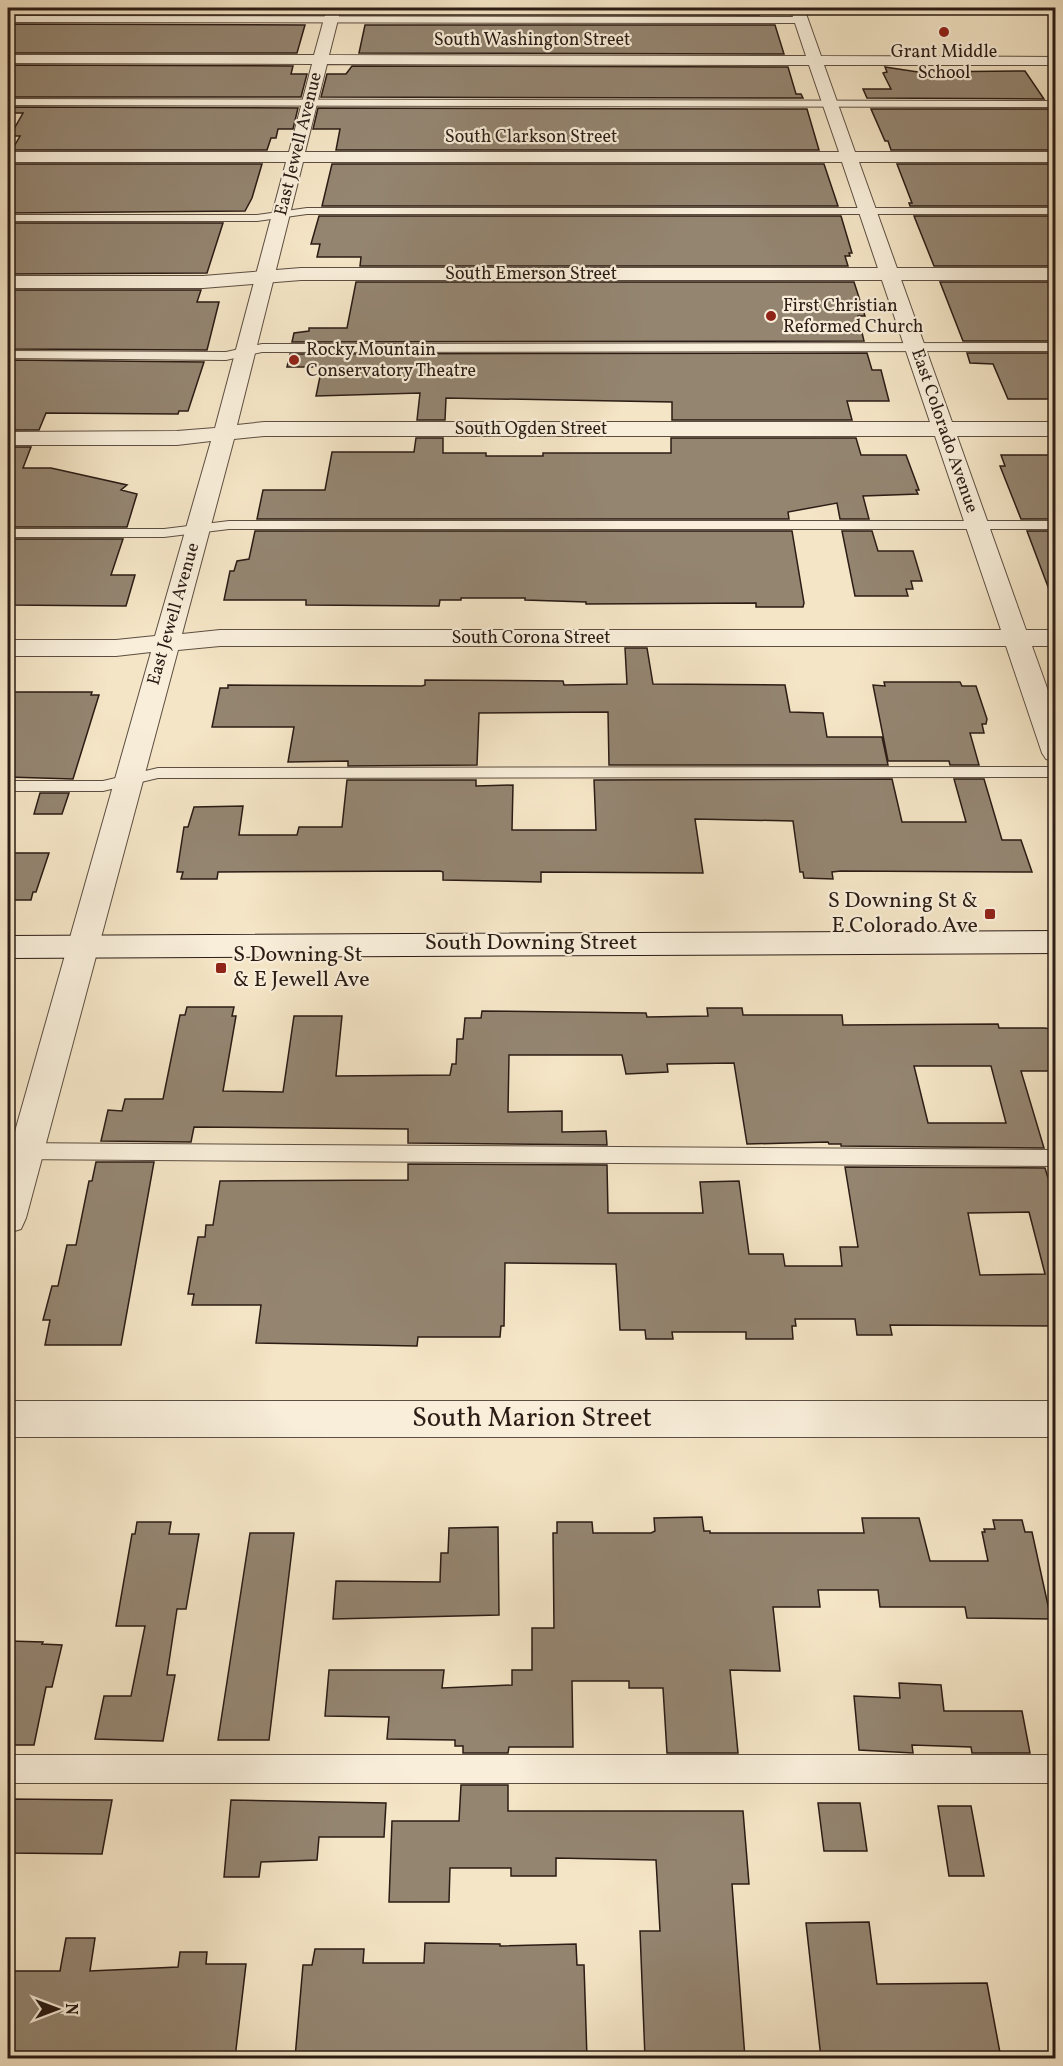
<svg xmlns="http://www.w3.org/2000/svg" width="1063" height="2066" font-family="Vollkorn,serif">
	<rect width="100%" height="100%" fill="#f4e5c6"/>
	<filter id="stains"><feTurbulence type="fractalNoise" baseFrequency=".00333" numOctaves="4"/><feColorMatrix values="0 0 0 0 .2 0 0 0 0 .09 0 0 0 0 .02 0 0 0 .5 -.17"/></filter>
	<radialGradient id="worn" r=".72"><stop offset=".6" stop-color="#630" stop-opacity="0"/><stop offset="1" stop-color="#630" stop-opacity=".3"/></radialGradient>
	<path fill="#948571" stroke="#2b1c15" stroke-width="1.5" fill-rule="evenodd" d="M141 8H310L308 14H8V12L139 11Z
		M683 8H757L759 15 505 14 650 13 649 10 684 11Z
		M8 24 305 25 297 53H8Z
		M365 25H775L784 54 359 53Z
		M8 65 293 66 291 74H307L301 97H8Z
		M352 66 788 67 796 94H801L803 98 321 97 327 74H346Z
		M885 67 918 72 1025 71 1044 99 867 98 863 89H891L883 73 887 72Z
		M8 107 298 108 293 129H278L276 138H271L267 150H12L20 136H10L23 113H8Z
		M318 108 807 109 819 150H336L340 129H313Z
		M871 109H1051L1056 117V150H891L888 141H885Z
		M8 164H262L252 198 245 211 8 213Z
		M332 164H824L838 206H322Z
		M897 164H1056V206H910L909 203H912Z
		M319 216H841L852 253H849L850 256H845L848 266H360L361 257H317L320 244H311Z
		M914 216H1056V266H934Z
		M8 223H223L207 273 8 274Z
		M356 282H854L865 316H858L864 341 292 342 294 333 309 331V328H347Z
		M940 282H1056V341H963Z
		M8 290H201L197 302H219L207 350 8 349Z
		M867 353 872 370H881L889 401H847L852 420H672V402L446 398 445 420H417L420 393 316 396 322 367H287L290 354Z
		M967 353H1056V399H1008L993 364 970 363Z
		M8 360 204 362 188 411H179L178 414 46 413 39 430H8Z
		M416 438H443V453H486V456H543V453H671V438H856L861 455H906L919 490H916L918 494 863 496 869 519H840L837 503 788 512 789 519H257L263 490H325L332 452H414Z
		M8 447H31L23 468H51L127 485 121 490 137 494 127 527H8Z
		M1001 455H1056V519H1021L1000 466H1005Z
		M255 531H792L804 603 803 607H756V603L586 604V602L525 600V598H461V600H440L439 606 306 605V600H224L230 571H234L237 561 249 559Z
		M842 531H872L878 551H913L922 581H911L913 589H906L908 596H855Z
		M1027 531H1056V600H1053Z
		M8 539H123L111 575H135L126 606 8 605Z
		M625 648H647L653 684 785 685 790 712 823 713 827 737H882L888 765H609L608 712 479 713 477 765 348 766V761L288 762 294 727H212L220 688H228V685L422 686 425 685V680L563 681 564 685 627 684Z
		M884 682H960L962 686H976L987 719 986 724H982L984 733H970L979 765H950L949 761H888L873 685 885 686Z
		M8 692H92L91 695H99L73 779 8 777Z
		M892 779 902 822H966L954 779H984L1002 840H1021L1032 872 841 871 832 872 833 879 804 878 803 872H800L793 821 695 819 703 873 541 872V882L443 880V872L440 871 218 872 217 879H181L183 872H177L184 827H188L194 807 243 806 239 835H297L299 827H342L347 780H476V786L513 785 512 830H596L594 780Z
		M40 793H69L62 814H34Z
		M8 853H49L36 892H33L31 900H8Z
		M187 1007H234L232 1016H236L223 1091 283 1092 294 1016H342L336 1076 450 1075 452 1064H456L457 1039H463L465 1018H481L482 1011 646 1013 647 1017 708 1016 707 1008H742L743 1015H842L843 1025 998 1024 999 1028H1044L1052 1029 1053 1032H1056V1071H1021L1044 1148 841 1146V1144H829L828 1142 747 1144 734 1063 667 1064 668 1072 626 1074 622 1055H509L508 1112 562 1111V1132L606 1131 607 1145 408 1143V1129L194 1127 191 1142 101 1141 108 1110 122 1111 125 1099H163L180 1015H185ZM914 1066H991L1006 1123H928Z
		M96 1162H154L121 1345H45L50 1320H43L52 1286H58L67 1245H76L89 1181H92Z
		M408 1164 607 1165 608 1213H703L700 1182 739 1181 749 1254H783L785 1266H842L840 1247H858L845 1167 1045 1168 1056 1204V1326L890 1325 892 1335H857L855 1319H795L796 1326H792L793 1339H746V1332H672L673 1339H646L645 1330H620L616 1264 505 1263 504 1326H501L500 1337H418L417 1346 256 1343 261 1305H192L194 1294H188L198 1237H205L206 1225H213L220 1181 408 1180ZM1029 1212 1045 1274 980 1275 968 1213Z
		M702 1517 704 1531H710V1533H864L862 1518H919L930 1561H988L982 1532H985L984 1529H995L993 1520H1022L1025 1532H1032L1051 1619 967 1618 965 1607H880L878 1590H818L820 1607H773L780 1671 730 1670 738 1753H667L663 1688H629V1681H572L573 1747H509L508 1753H463V1746H455V1740L387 1739 389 1717 325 1716 329 1670H444L442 1688 512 1685V1670H532V1628H554L553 1533H557V1522H592L593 1533H651L655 1531 654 1518Z
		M137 1522H171L169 1534H199L186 1609H177L167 1675H175L163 1741 95 1739 104 1696H131L145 1626H116L132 1534H135Z
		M498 1527 499 1615 333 1619 336 1581 440 1582 441 1553H448L449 1528Z
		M250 1533H294L269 1740H218Z
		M8 1641 43 1642 42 1644 62 1645 52 1687H46L34 1745H8Z
		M899 1683 941 1685 944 1711H1022L1030 1753H972L971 1747 912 1745 913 1753 859 1750 854 1696 900 1698Z
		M461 1785H508V1811H743L749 1884H732L745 2058H645L640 1931H660L656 1860 556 1858V1876H511V1868H450L449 1902H389L392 1821H459Z
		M8 1799 112 1800 102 1854 8 1853Z
		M231 1800 386 1803 384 1837H319L317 1860 261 1862 259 1877H224Z
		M818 1803H860L867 1851H824Z
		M938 1806H971L984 1876H949Z
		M869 1922 877 1984 987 1983 1001 2058H821L806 1923Z
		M66 1938H95L90 1971 178 1967 180 1952H207L206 1964H246L235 2058H8V1971H60Z
		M425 1943 500 1944V1946L576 1944 577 1965H584L587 2058H295L303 1965H312L315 1949H364L363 1963H424Z"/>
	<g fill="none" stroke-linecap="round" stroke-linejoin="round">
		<g stroke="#5d4e41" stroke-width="2">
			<path id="service" d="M8 16 802 17 806 20 802 23 8 22Z
				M8 99 1056 101V107L8 105Z
				M307 208H1056V214H307L257 221H8V215H257Z
				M1056 343V351L262 352 226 360 8 358V351L226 352 262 344Z
				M229 521H1056V529H229L164 537H8V529H164Z
				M1056 767V777L158 778 103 791H8V781H103L158 768Z
				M8 1143 1056 1150V1166L8 1159Z
				M8 1755H1056V1783H8Z"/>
		</g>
		<g stroke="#5d4e41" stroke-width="2">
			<path id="minor" d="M327 8H341L329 55 806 56 790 8H804L821 56 1056 57V65H824L855 152H1056V162H859L952 422H1056V436H957L1026 630H1056V646H1032L1056 713V762L1046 759 1042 753 1006 646H220L178 650 26 1218 21 1229 8 1233V1156L151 652 116 656H8V640H116L155 636 211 441 177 445H8V432L177 431 215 428 286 162H8V152H289L312 64 8 63V55H314ZM327 64 809 65 839 152H305ZM303 162H842L930 422H264L237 425ZM264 436H935L1001 630H220L182 634 234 439Z
				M8 1401H1056V1437H8Z"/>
		</g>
		<g stroke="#5d4e41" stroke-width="2">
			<path id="tertiary" d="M301 268H1056V280H301L203 288H8V276H203Z"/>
		</g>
		<g stroke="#2b1c15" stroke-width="2">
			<path id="secondary" d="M1056 931V953L8 958V936Z"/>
		</g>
		<use href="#service" fill="#f8eeda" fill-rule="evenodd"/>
		<use href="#minor" fill="#f8eeda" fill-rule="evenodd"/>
		<use href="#tertiary" fill="#f8eeda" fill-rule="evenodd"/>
		<use href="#secondary" fill="#f8eeda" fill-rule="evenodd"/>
	</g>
	<g fill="#8f2418" stroke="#f8eeda" stroke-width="2">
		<circle cx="944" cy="32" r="6"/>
		<circle cx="771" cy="316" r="6"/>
		<circle cx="294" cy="360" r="6"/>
		<rect x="984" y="908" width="12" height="12" rx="3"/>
		<rect x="215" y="962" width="12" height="12" rx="3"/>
	</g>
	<g text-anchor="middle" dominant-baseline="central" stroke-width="4.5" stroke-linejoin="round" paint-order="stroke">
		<g font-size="18" fill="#2b1c15" stroke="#f8eeda">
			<text x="532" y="40">South Washington Street</text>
			<text x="531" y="137">South Clarkson Street</text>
			<text transform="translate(299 144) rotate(-76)">East Jewell Avenue</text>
			<text x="531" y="274">South Emerson Street</text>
			<text x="531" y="429">South Ogden Street</text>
			<text transform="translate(944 431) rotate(71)">East Colorado Avenue</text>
			<text transform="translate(174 614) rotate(-74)">East Jewell Avenue</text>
			<text x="531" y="638">South Corona Street</text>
		</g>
		<g font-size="18" fill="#2b1c15" stroke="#f8eeda" text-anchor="start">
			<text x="944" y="52" text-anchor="middle">Grant Middle<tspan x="944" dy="21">School</tspan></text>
			<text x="783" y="306">First Christian<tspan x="783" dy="21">Reformed Church</tspan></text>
			<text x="306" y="350">Rocky Mountain<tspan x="306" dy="21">Conservatory Theatre</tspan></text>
		</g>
		<g font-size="22" fill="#2b1c15" stroke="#f8eeda" text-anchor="end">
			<text x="978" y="901">S Downing St &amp;<tspan x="978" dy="25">E Colorado Ave</tspan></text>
			<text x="233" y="955" text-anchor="start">S Downing St<tspan x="233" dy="25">&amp; E Jewell Ave</tspan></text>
		</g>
		<g font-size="22" fill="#2b1c15" stroke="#f8eeda">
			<text x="531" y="943">South Downing Street</text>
		</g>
		<g font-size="27" fill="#2b1c15" stroke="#f8eeda">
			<text x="532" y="1419">South Marion Street</text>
		</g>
	</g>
	<rect width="1063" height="2066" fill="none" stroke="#f4e5c6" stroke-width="30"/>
	<rect x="9" y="9" width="1045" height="2048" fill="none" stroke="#2b1c15" stroke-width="3"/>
	<rect x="15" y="15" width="1033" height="2036" fill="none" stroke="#2b1c15" stroke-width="1.5"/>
	<g transform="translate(57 2009) rotate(90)" stroke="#f8eeda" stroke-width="4.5" paint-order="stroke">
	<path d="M0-4.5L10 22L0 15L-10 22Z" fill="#2b1c15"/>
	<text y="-9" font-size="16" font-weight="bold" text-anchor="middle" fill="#2b1c15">N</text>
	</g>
	<rect width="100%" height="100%" filter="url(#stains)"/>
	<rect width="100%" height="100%" fill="url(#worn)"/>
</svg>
